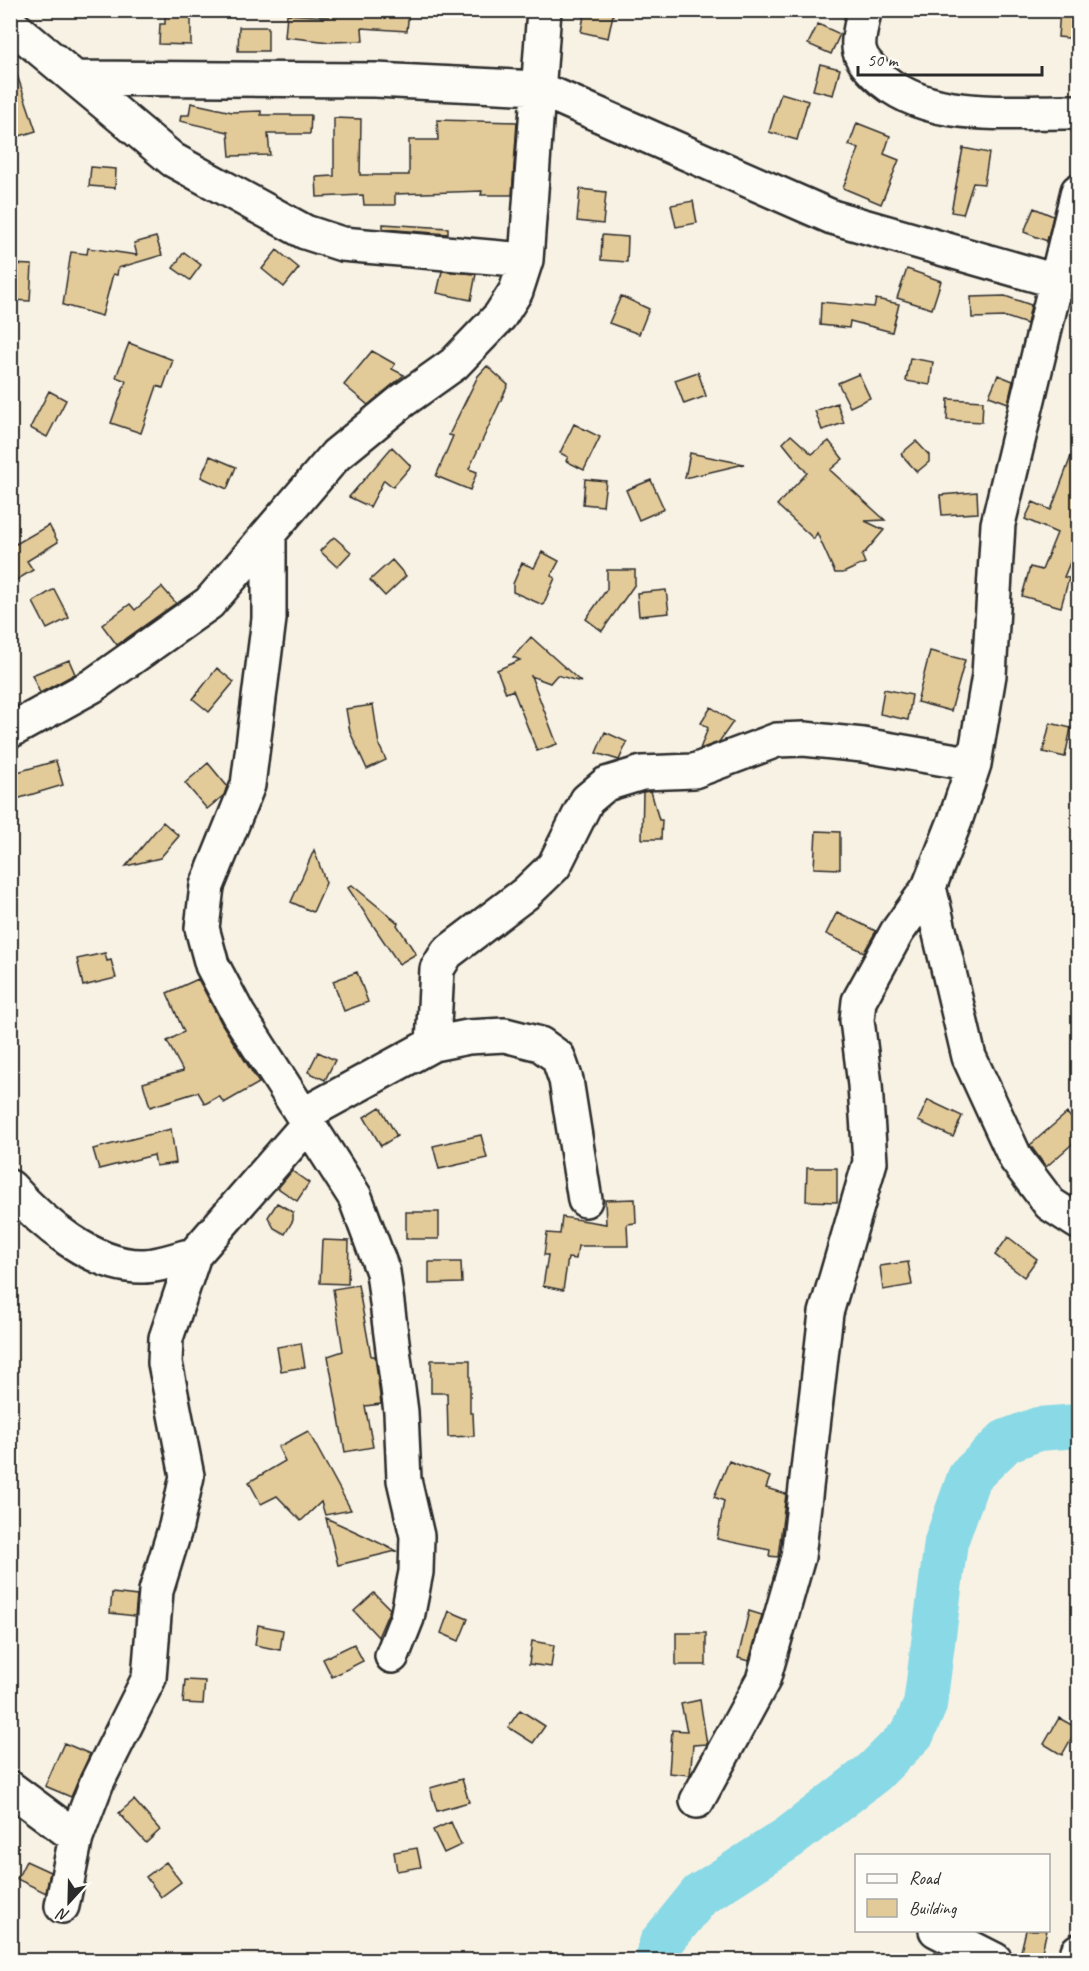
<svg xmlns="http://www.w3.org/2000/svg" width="1089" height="1971" font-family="Caveat,sans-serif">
	<rect width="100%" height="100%" fill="#f8f2e4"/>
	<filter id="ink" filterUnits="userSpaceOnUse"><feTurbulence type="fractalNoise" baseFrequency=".0167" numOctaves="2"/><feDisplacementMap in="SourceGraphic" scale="12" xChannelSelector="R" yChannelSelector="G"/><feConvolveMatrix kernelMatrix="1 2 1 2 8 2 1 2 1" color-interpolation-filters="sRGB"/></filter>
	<g filter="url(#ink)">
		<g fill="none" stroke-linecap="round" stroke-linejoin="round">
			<path stroke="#8ad9e6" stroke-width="44" d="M657 1960 661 1943 700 1895 790 1837 874 1772 913 1733 925 1705 946 1542 969 1477 1006 1441 1038 1429 1078 1426"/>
		</g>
		<path fill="#e3ca99" stroke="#2b2b2b" stroke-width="1.5" d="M165 10H191V45L159 44 160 24H165Z
			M329 10H409L407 31 362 28 363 41 330 42 285 37 287 14 329 17Z
			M585 10H614L608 38 581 32Z
			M1060 10H1078V39L1058 37Z
			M818 24 840 34 831 54 808 44Z
			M239 27H268V51H238Z
			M820 64 840 69 833 95 813 90Z
			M14 66 36 131 10 139V67Z
			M781 93 808 101 797 140 769 132Z
			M191 103 232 112 261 111V115H311L310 134H268L270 155 230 156 228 132 180 121 181 115H189Z
			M334 118 361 119 360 175H409V140H438L437 120 517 122 512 195H481L482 191 395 194V205H364L363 195 317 197 316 177 334 176Z
			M857 123 890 136 884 154 899 160 881 204 843 188 859 149 849 145Z
			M963 148 989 153 984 184 973 183 963 214 951 212Z
			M91 167 116 169 115 188 89 186Z
			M580 189 606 192 603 224 577 221Z
			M693 201 697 223 676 227 671 205Z
			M1034 208 1053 216 1047 241 1024 232Z
			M383 224 448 228V234L383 229Z
			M602 235 628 237 627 262 601 260Z
			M156 237 162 255 118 268 117 275 113 274 102 316 63 305 71 252 87 254 88 248 137 255 134 243Z
			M277 250 299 268 284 287 262 269Z
			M184 252 201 265 190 280 173 268Z
			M10 264 32 265 30 301 10 300Z
			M907 269 941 281 932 309 897 298Z
			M442 271 476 274 471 300 437 293Z
			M621 296 649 309 639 334 609 323Z
			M1005 296 1031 305 1027 324 1006 317 972 318 971 297Z
			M876 299 899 304 892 332 850 321 849 328 820 325 821 302 874 307Z
			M129 343 173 360 163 388 157 386 141 433 111 423 126 381 116 377Z
			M372 351 395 364 392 369 404 375 368 405 344 385Z
			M910 358 933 362 930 385 906 381Z
			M487 366 508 385 469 469 477 472 470 490 436 476 453 436 449 435 478 376Z
			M698 372 706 396 684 404 675 380Z
			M859 374 870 398 850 407 838 383Z
			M998 375 1013 381 1008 403 989 396Z
			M49 391 66 400 47 437 30 428Z
			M948 399 983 401 982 422 947 420Z
			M837 403 844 423 822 430 815 411Z
			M574 424 600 437 584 470 566 461 568 457 560 453Z
			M791 435 812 454 829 441 843 459 830 470 885 520 865 521 884 530 862 556 865 563 843 573H835L817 533 814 539 777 505 807 473 783 443Z
			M916 441 929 455V462L917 472 901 454Z
			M1076 443 1078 543 1064 577 1069 578 1061 607 1022 596 1030 567 1042 570 1057 533 1025 519 1033 502 1051 510Z
			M392 447 411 466 393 487 384 480 370 507 349 497Z
			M690 453 744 464 685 478Z
			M210 456 236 467 227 489 201 477Z
			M585 479 606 481 603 506 583 504Z
			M651 480 664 509 639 520 626 490Z
			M977 492 978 513 942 515 940 495Z
			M49 525 58 542 27 561 33 570 10 584V536L16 544Z
			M334 537 351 552 337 567 320 551Z
			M542 552 559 561 551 576 555 578 543 605 513 592V584L522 563 534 568Z
			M392 560 406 576 385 596 370 580Z
			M607 570H635V584L602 631 586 619 607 589Z
			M162 587 176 603 117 645 102 625 130 604 135 610Z
			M54 589 69 618 47 629 33 602Z
			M666 590 669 613 639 616 637 593Z
			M531 637 581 682 557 675 550 683 531 676 557 744 537 751 513 690 506 693 497 670 520 660 513 657Z
			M930 651 965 660 951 711 917 702Z
			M69 660 75 674 40 693 32 675Z
			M217 668 234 682 209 712 193 699Z
			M884 689 912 695 908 720 880 714Z
			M373 705 379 745 386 760 367 769 350 732 346 709Z
			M711 707 733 722 719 742 700 749 708 728 701 723Z
			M1050 723 1071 728 1065 757 1043 752Z
			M605 732 627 742 619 760 596 753Z
			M56 761 63 785 10 801V774Z
			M208 763 227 786 224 795 207 809 185 783Z
			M651 791 659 820H662L661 839H642L643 792Z
			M163 822 179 836 160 858 126 866Z
			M816 831 840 832V869L814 868Z
			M314 850 326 883 313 912 291 902Z
			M352 885 398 923 397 925 416 954 399 964 348 888Z
			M837 912 876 931 864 952 826 934Z
			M105 953 107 961 111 960 116 978 83 986 77 959Z
			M357 972 368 1002 344 1011 333 981Z
			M198 979 222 1024 259 1083 224 1103 219 1096 205 1104 198 1092 150 1107 143 1083 183 1071 167 1041 184 1032 167 993Z
			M318 1052 335 1060 325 1080 308 1072Z
			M928 1100 962 1116 953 1137 918 1121Z
			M380 1107 397 1136 381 1146 364 1117Z
			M1067 1113 1078 1126V1139L1046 1167 1030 1145Z
			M171 1129 176 1163 156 1166 154 1155 99 1169 93 1149Z
			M481 1135 487 1158 439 1169 433 1146Z
			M807 1168H837V1202L806 1201Z
			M292 1171 309 1183 297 1201 278 1188Z
			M635 1199 636 1223 627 1224 628 1246H578L576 1259 568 1258 563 1290 543 1286 548 1255H544L547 1233 560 1234 562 1217 606 1224 605 1200Z
			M277 1203 293 1212V1220L285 1234 274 1228 268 1217Z
			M406 1212H439V1239H406Z
			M1008 1237 1037 1259 1024 1277 995 1255Z
			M322 1240 349 1241 348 1284 320 1283Z
			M429 1262H461L462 1283 429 1284Z
			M908 1262 912 1285 883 1290 880 1266Z
			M358 1285 371 1356H375L381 1404 365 1406 373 1447 345 1452 328 1356 343 1351 333 1289Z
			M301 1343 305 1367 281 1371 277 1347Z
			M431 1360H470V1413H473L474 1436 448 1437 447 1393H431Z
			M308 1431 351 1510 325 1515 321 1502 301 1521 277 1496 261 1504 249 1482 285 1461 278 1447Z
			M729 1461 770 1477 766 1488 786 1494 778 1557 769 1556 770 1550 717 1539 724 1501 714 1497Z
			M326 1518 365 1536 396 1551 338 1565Z
			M112 1593 137 1596 135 1616 110 1613Z
			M374 1593 390 1609 378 1637 354 1611Z
			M449 1611 468 1619 459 1641 441 1633Z
			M749 1611 762 1615 749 1661 738 1658Z
			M258 1625 283 1630 280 1650 255 1645Z
			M676 1633H706V1665H676Z
			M532 1641 554 1645 551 1667 529 1664Z
			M354 1644 363 1661 332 1677 323 1659Z
			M185 1680 205 1681 203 1704 183 1703Z
			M700 1700 707 1744 693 1745 690 1775 669 1773 672 1730 687 1731 681 1704Z
			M520 1710 545 1726 533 1743 508 1727Z
			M1059 1718 1077 1728 1062 1755 1044 1744Z
			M64 1743 90 1754 71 1797 45 1786Z
			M462 1779 469 1802 437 1811 430 1788Z
			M134 1800 160 1830 146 1843 119 1813Z
			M451 1822 461 1845 444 1853 433 1830Z
			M417 1848 421 1867 397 1871 394 1852Z
			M26 1861 50 1872 46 1893 17 1879Z
			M166 1862 181 1882 161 1897 146 1877Z
			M1026 1930H1047L1040 1960H1019Z"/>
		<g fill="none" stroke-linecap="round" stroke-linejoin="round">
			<g stroke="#2b2b2b" stroke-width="38">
				<path id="minor" d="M864 10C863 22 856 41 860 52 862 60 870 68 876 74 925 123 1010 111 1074 112L1078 114
					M10 24 173 160 305 232 342 244 526 260
					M76 78 375 80 538 88 832 217 1056 281
					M269 536V619L248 785 207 886 202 928 212 965 238 1014 355 1197 383 1272 401 1412 404 1480 417 1536 416 1572 407 1618 392 1656
					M10 731 92 686 209 603 336 455 402 401 454 364 500 316 516 291 526 260 544 10
					M929 887 969 1057 1016 1159 1050 1204 1078 1222
					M433 1044 437 969 447 953 526 893 554 866 587 800 606 784 642 773 694 771 777 740 804 739 863 745 974 764
					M303 1115 433 1044 468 1037 505 1035 540 1044 558 1057 566 1080 585 1200
					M10 1187C41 1222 94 1268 144 1266 160 1266 179 1258 194 1255
					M10 1788 76 1837
					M697 1801 763 1680 798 1557 826 1313 870 1162 865 1085 857 1020 859 1001 897 932 929 887 955 821 974 764 989 675 998 524 1078 191
					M62 1906 76 1837 97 1782 149 1678 156 1591 176 1526 187 1476 165 1363 166 1338 194 1255 308 1124
					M936 1930 995 1960
					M1075 1960 1078 1951"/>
			</g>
			<use href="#minor" stroke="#fdfcf7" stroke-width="33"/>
		</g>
	</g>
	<rect width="1089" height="1971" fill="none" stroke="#fdfcf7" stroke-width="36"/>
	<rect x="18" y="18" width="1053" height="1935" fill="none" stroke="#2b2b2b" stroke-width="2" filter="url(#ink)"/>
	<rect x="855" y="1854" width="195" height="78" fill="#fdfcf7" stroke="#a9a8a5" stroke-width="1.5"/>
	<rect x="867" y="1874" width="30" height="9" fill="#fdfcf7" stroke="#a9a8a5" stroke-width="1.5"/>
	<text x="909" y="1884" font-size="18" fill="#2b2b2b">Road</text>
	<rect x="867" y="1899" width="30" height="18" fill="#e3ca99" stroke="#a9a8a5" stroke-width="1.5"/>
	<text x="909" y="1914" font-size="18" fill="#2b2b2b">Building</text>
	<g transform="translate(69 1902) rotate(202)" stroke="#fdfcf7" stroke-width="4.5" paint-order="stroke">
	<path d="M0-4.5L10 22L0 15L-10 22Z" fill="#2b2b2b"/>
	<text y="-9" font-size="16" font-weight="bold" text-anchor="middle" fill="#2b2b2b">N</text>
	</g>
	<path d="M858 66v9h184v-9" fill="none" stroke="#2b2b2b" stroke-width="3"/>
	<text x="867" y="66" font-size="18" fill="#2b2b2b" stroke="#fdfcf7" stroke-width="4.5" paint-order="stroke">50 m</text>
</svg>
